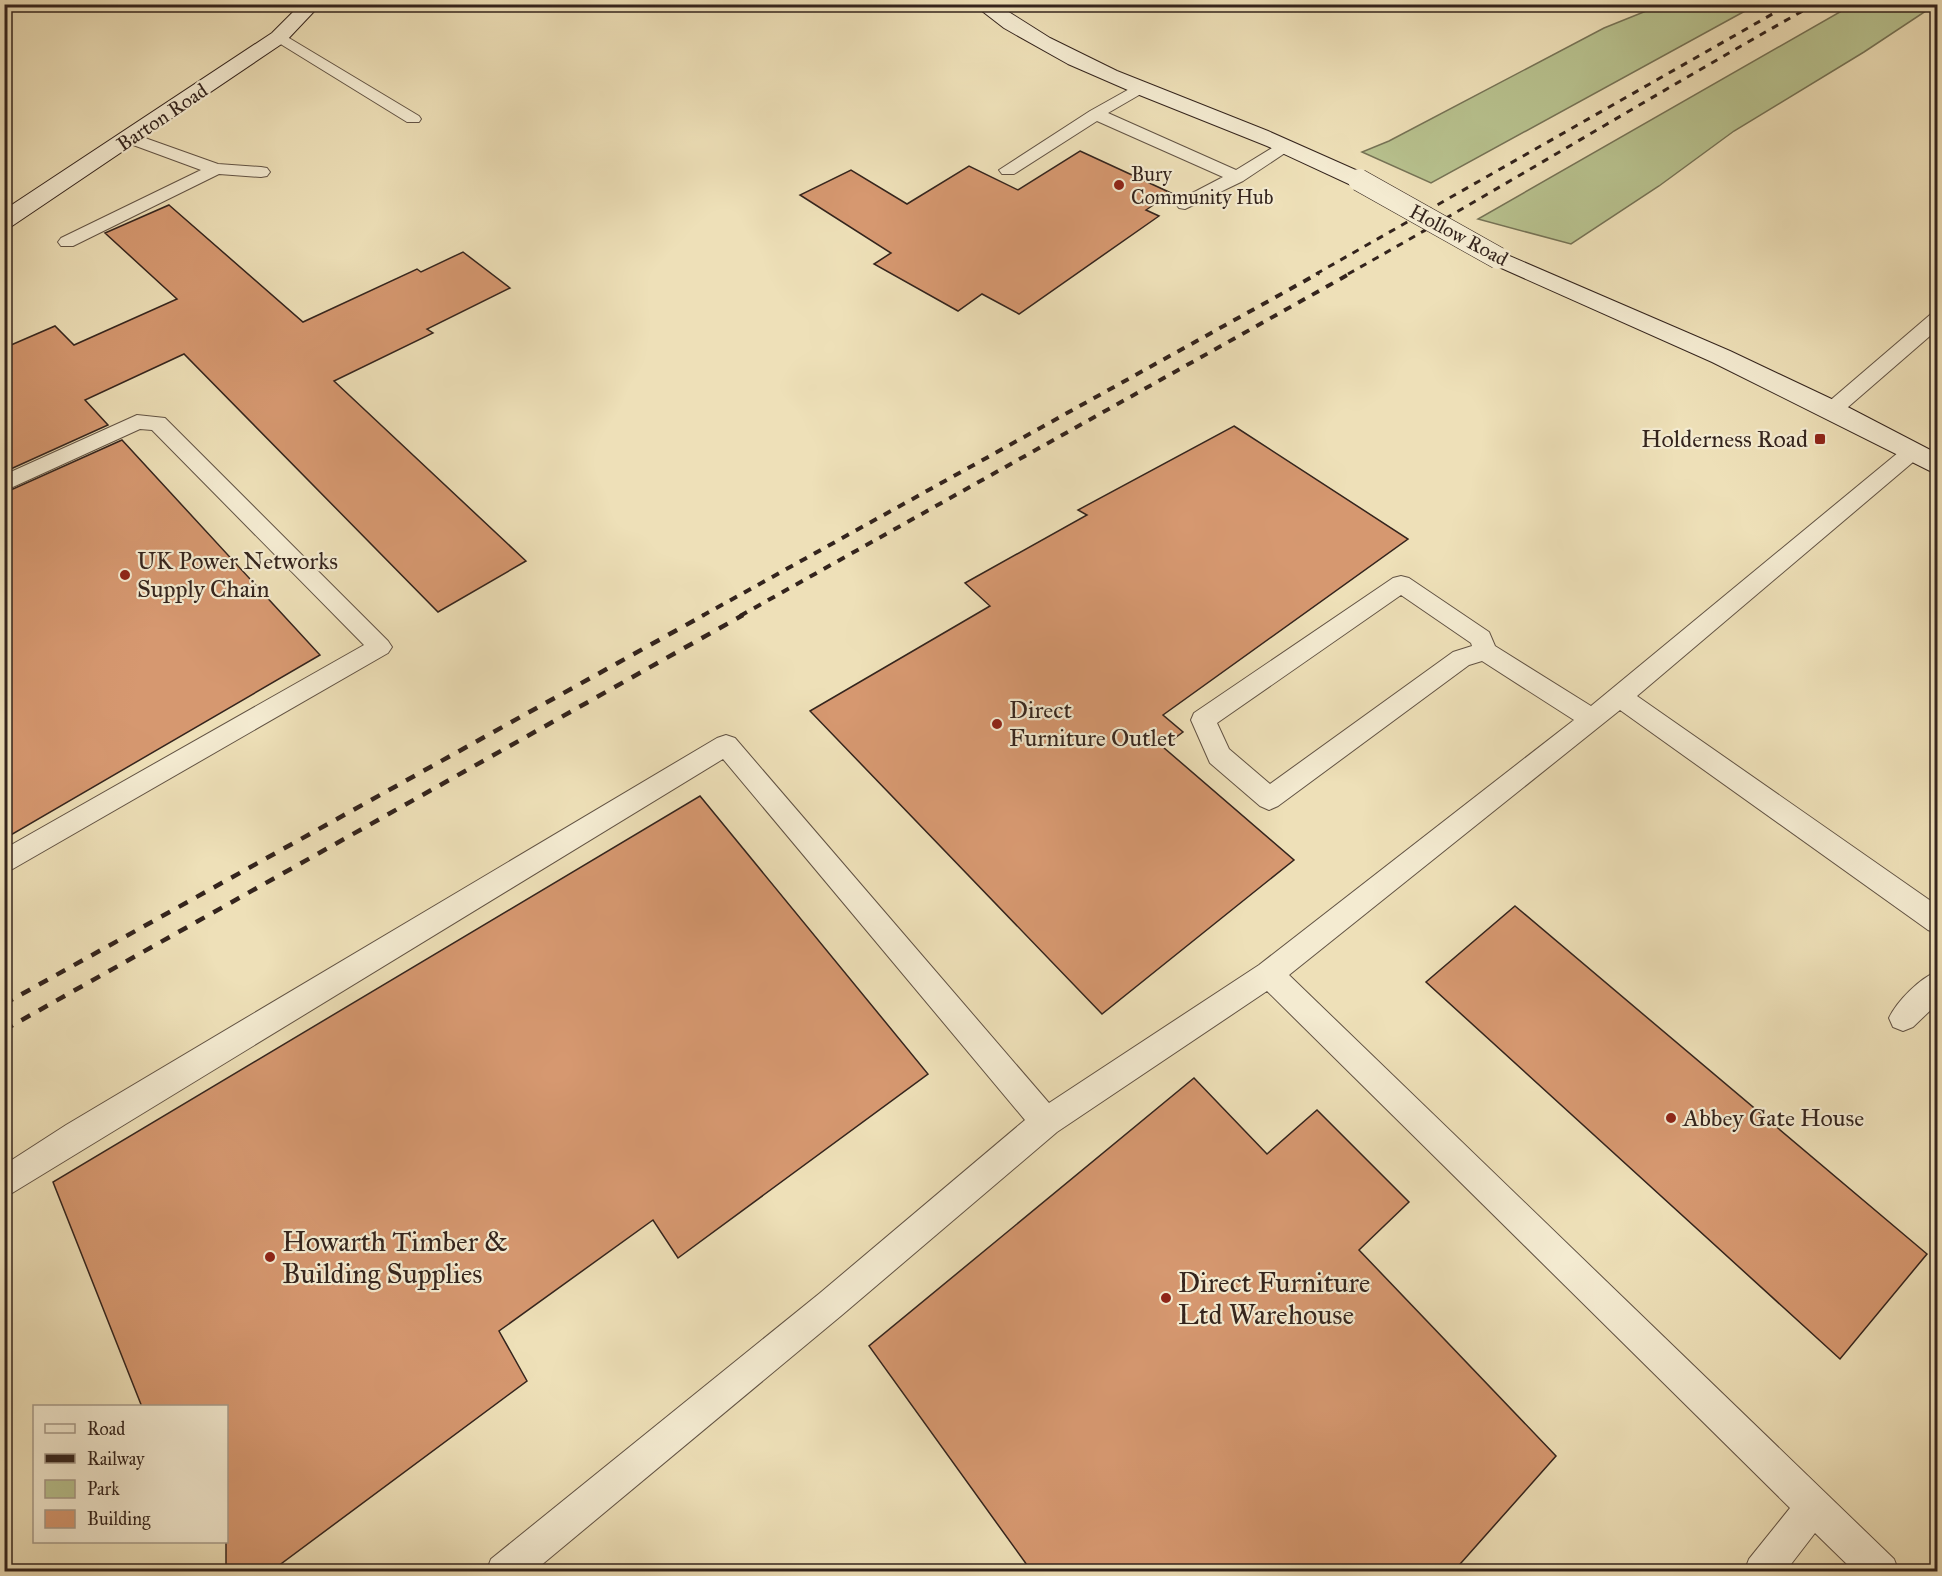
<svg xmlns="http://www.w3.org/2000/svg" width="1942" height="1576" font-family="'IM FELL Great Primer',serif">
	<rect width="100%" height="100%" fill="#eee0b8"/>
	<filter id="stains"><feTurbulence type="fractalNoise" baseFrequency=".00333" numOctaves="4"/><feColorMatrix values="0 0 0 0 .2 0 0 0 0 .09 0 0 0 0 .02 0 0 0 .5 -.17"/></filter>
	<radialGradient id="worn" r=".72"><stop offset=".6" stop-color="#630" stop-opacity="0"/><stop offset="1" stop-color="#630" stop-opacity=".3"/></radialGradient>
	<path fill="#b8c28f" stroke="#767356" stroke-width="1.5" d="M1661 5H1756L1431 183 1362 152 1389 141 1604 28Z
		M1852 5H1935L1864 52 1734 131 1659 186 1571 244 1478 219Z"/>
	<path fill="#d69870" stroke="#34241d" stroke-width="1.5" d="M1080 151 1171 193 1146 210 1159 216 1019 314 982 294 958 311 874 264 891 253 800 195 851 170 907 204 969 166 1018 190Z
		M169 205 303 322 417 269 421 272 463 252 510 288 427 329 433 333 334 381 526 561 438 612 184 354 85 400 108 425 4 472V348L55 326 74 345 177 299 105 233Z
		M1234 426 1408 539 1163 715 1183 732 1163 747 1294 860 1102 1014 810 711 990 606 965 583 1087 515 1078 510Z
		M122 440 320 655 4 839V493Z
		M700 796 928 1074 678 1258 653 1220 499 1331 527 1381 270 1572H226V1407H142L53 1182Z
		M1515 906 1927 1254 1840 1359 1426 982Z
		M1194 1078 1267 1154 1317 1110 1409 1202 1359 1250 1556 1456 1453 1572H1032L869 1346Z"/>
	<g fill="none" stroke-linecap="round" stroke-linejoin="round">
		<g stroke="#625344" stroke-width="2">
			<path id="lane" d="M279 32 419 116 421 119 419 122H407L274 40 271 37Z
				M1140 83 1148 88 1146 91 1108 113 1236 170 1280 143 1286 142 1294 147 1243 181 1185 209 1179 208 1176 204 1179 200 1223 177 1097 121 1014 174H1002L999 170 1090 111Z
				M131 133 218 164 261 167 267 168 270 172 267 176 261 177 219 174 73 246H61L58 242 61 238 201 170 125 142 123 138Z
				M1938 312V329L1840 414 1833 416 1826 414 1823 409 1826 404 1931 314Z
				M137 415 165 418 388 641 392 647 388 653 4 874V849L364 645 152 430 140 429 4 491V475Z
				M1912 445 1919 447 1922 452 1919 457 1637 696 1938 906V934L1928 930 1620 710 1289 975 1894 1559 1899 1572H1855L1815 1533 1785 1572H1744L1749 1559 1790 1508 1267 991 1057 1132 842 1315 533 1572H486L491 1559 820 1293 1025 1120 723 759 4 1198V1165L66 1125 717 738 726 735 735 738 1049 1103 1259 965 1574 720 1482 661 1469 665 1278 806 1269 810 1260 806 1210 763 1191 720 1194 713 1393 578 1401 576 1409 578 1489 632 1495 646 1591 706 1905 447ZM1401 595 1471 643 1472 646 1453 652 1270 784 1229 749 1217 723Z
				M1938 971V1003L1913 1027 1903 1031 1893 1027 1889 1018C1897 1001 1920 978 1938 971Z"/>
		</g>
		<g stroke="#34241d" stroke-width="2">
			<path id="secondary" d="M301 4H321L286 41 12 226 4 228V210L272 33Z
				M973 4H996L1050 38 1117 71 1268 131 1367 175 1370 180 1367 185 1359 187 1351 185 1267 146 1137 94 1068 64 1004 28Z
				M1498 251 1730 351 1840 403 1938 454V475L1712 362 1490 263 1486 258 1490 253Z"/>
		</g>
		<use href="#lane" fill="#f4ebd1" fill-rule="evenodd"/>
		<use href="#secondary" fill="#f4ebd1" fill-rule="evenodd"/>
		<path stroke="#34241d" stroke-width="3" stroke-dasharray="7 7" stroke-linecap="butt" d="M1316 274 1790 4
			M1348 274C1505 186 1658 92 1815 4"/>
		<path stroke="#34241d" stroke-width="4" stroke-dasharray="8 8" stroke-linecap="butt" d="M702 616 1319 273
			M740 616 1351 273"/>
		<path stroke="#34241d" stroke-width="4.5" stroke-dasharray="10 10" stroke-linecap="butt" d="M4 1004 704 615
			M4 1030 743 615"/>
		<g stroke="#34241d" stroke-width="23" stroke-linecap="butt">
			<path id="secondary-bridge" d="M1359 180 1498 258"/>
		</g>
		<use href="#secondary-bridge" stroke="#f4ebd1" stroke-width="22"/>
	</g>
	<g fill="#8f2418" stroke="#f4ebd1" stroke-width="2">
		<circle cx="1119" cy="185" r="6"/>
		<rect x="1814" y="433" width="12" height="12" rx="3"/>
		<circle cx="125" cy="575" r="6"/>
		<circle cx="997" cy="724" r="6"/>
		<circle cx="1671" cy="1118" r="6"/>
		<circle cx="270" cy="1257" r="6"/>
		<circle cx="1166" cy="1298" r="6"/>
	</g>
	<g text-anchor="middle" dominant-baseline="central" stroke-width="4.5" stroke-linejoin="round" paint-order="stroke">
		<g font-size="20" fill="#34241d" stroke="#f4ebd1">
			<text transform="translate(162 117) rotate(-34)">Barton Road</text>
			<text transform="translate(1459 235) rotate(28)">Hollow Road</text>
		</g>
		<g font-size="20" fill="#34241d" stroke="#f4ebd1" text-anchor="start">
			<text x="1131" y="174">Bury<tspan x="1131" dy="23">Community Hub</tspan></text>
		</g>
		<g font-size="24" fill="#34241d" stroke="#f4ebd1" text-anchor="start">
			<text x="1808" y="439" text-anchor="end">Holderness Road</text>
			<text x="137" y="561">UK Power Networks<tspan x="137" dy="28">Supply Chain</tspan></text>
			<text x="1009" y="710">Direct<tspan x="1009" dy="28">Furniture Outlet</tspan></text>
			<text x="1683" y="1118">Abbey Gate House</text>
		</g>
		<g font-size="28" fill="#34241d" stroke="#f4ebd1" text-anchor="start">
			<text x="282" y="1241">Howarth Timber &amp;<tspan x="282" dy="32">Building Supplies</tspan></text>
			<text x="1178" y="1282">Direct Furniture<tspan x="1178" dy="32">Ltd Warehouse</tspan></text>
		</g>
	</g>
	<rect width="1942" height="1576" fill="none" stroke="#eee0b8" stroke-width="24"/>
	<rect x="6" y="6" width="1930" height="1564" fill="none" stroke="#34241d" stroke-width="3"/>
	<rect x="12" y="12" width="1918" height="1552" fill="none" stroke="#34241d" stroke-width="1.5"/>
	<rect x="33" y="1405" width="195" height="138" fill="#f4ebd1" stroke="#a79b89" stroke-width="1.5"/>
	<rect x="45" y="1424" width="30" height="9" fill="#f4ebd1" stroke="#a79b89" stroke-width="1.5"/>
	<text x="87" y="1435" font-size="18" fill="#34241d">Road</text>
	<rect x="45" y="1454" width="30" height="9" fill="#34241d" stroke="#a79b89" stroke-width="1.5"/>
	<text x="87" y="1465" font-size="18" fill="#34241d">Railway</text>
	<rect x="45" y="1480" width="30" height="18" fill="#b8c28f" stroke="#a79b89" stroke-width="1.5"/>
	<text x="87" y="1495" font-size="18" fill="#34241d">Park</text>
	<rect x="45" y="1510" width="30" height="18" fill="#d69870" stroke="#a79b89" stroke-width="1.5"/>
	<text x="87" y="1525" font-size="18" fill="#34241d">Building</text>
	<rect width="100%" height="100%" filter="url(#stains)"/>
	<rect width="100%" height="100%" fill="url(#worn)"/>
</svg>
